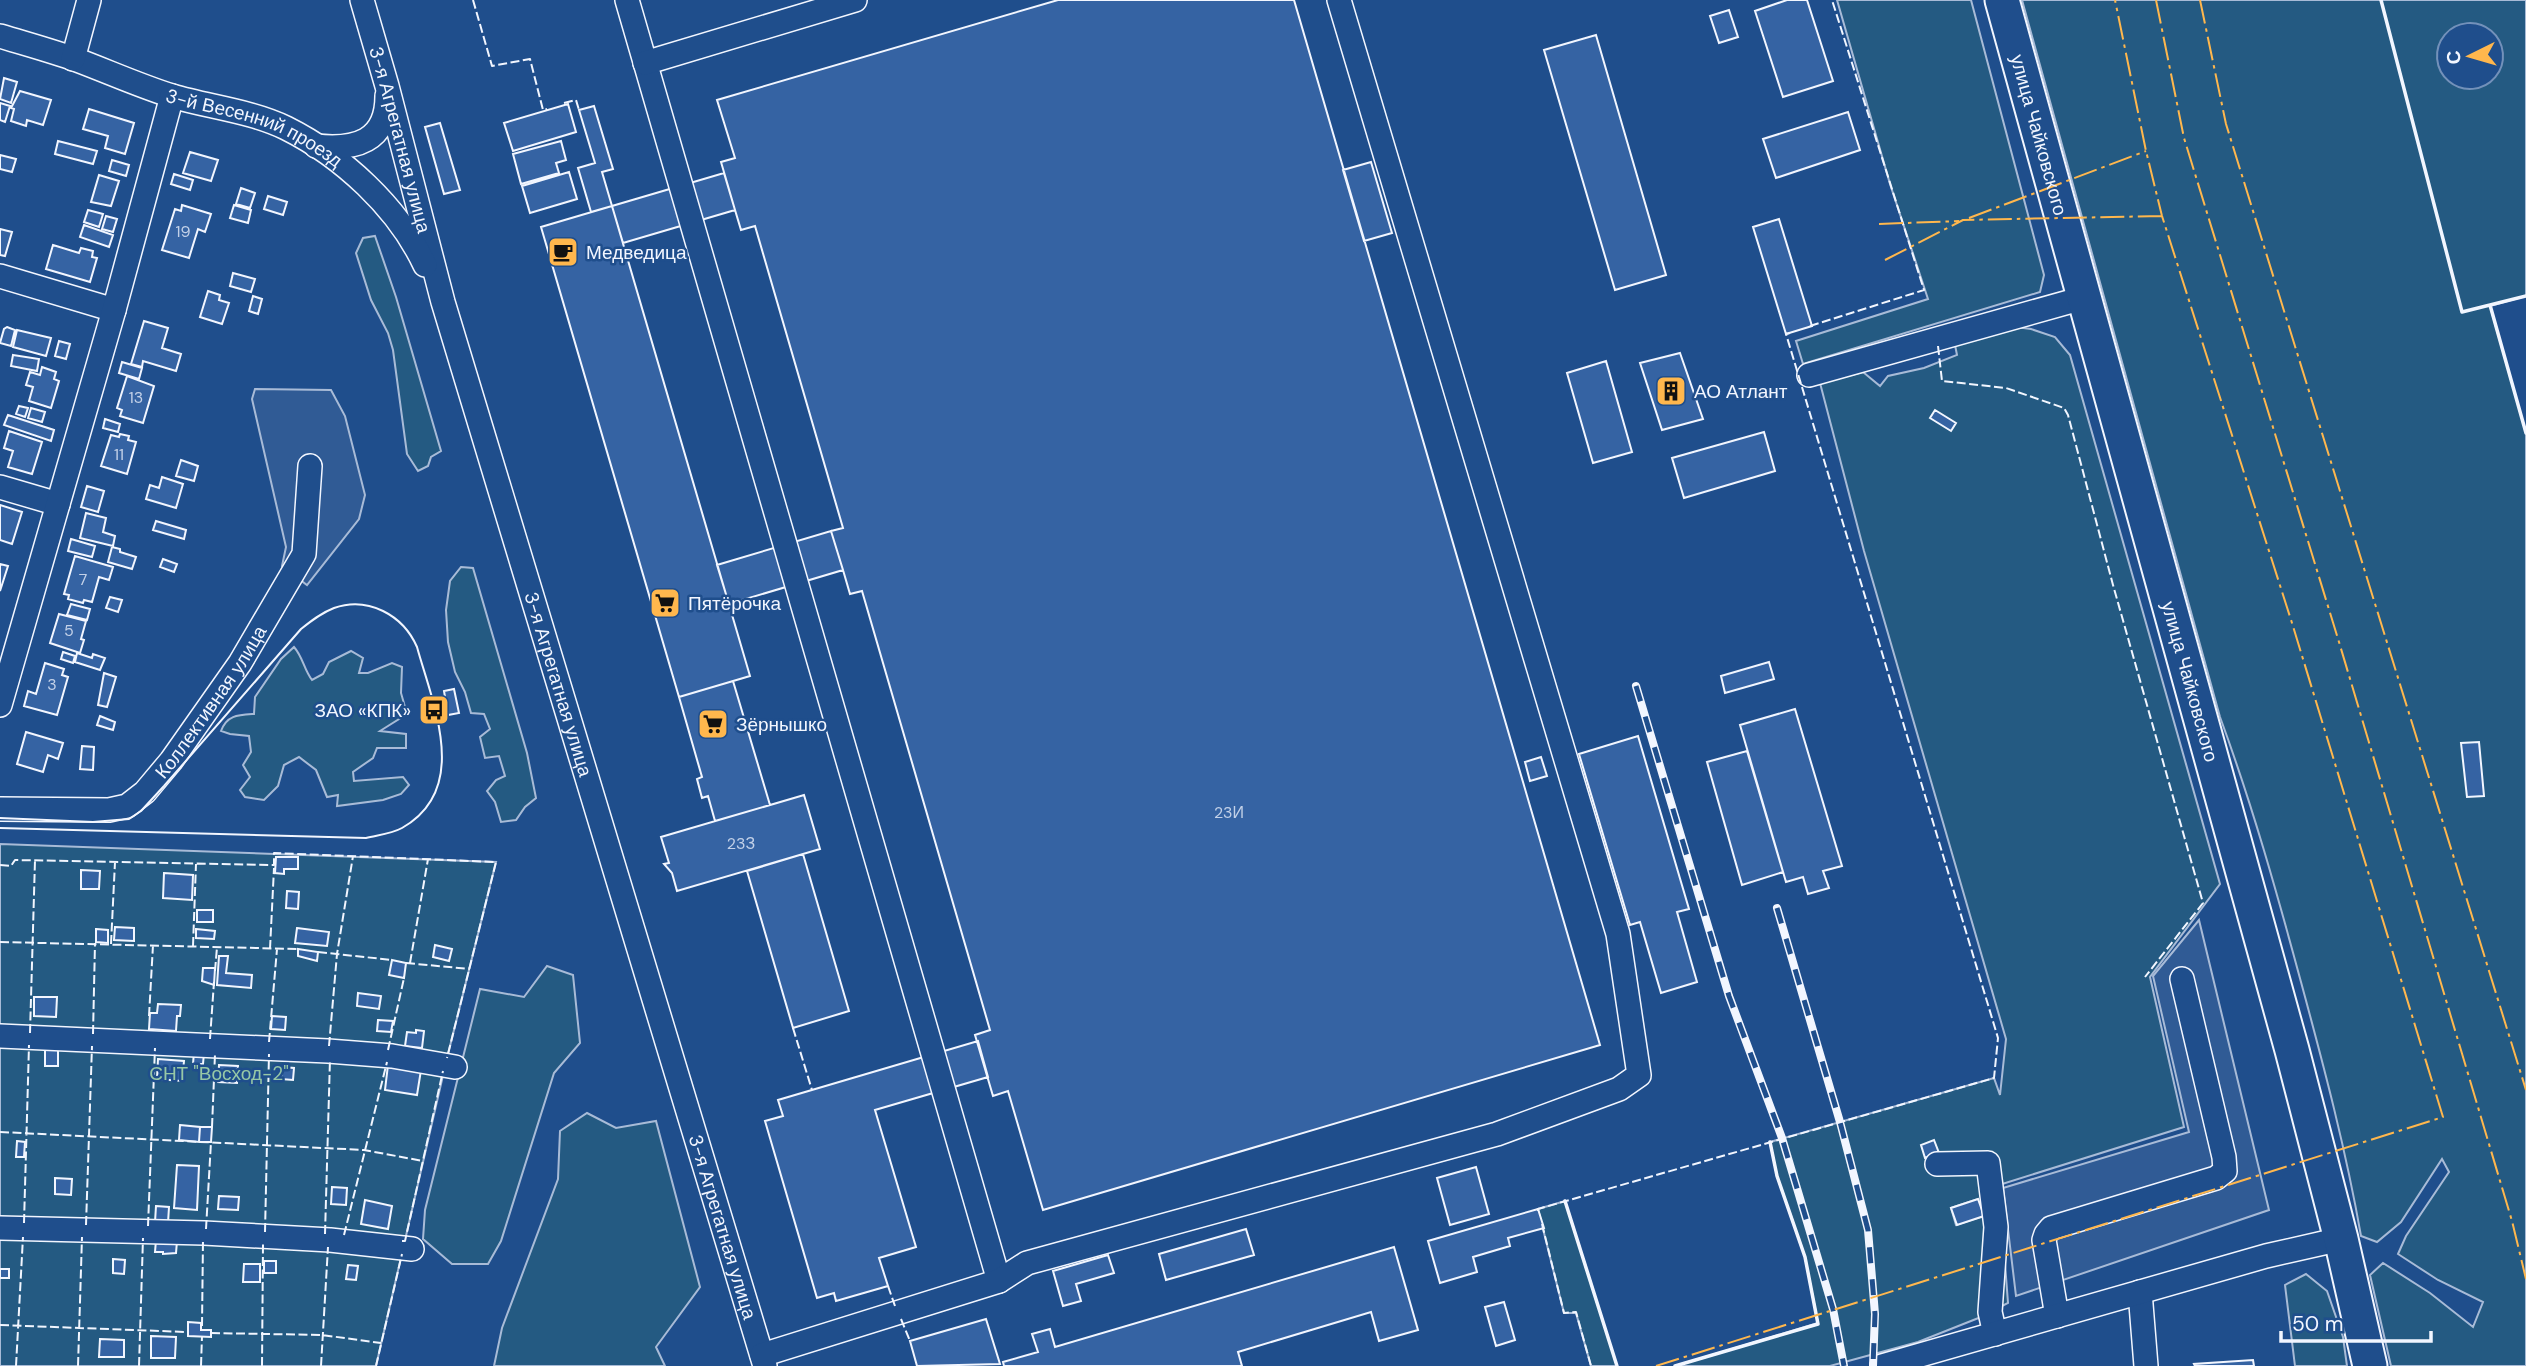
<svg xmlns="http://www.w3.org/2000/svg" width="2526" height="1366" font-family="'DM Sans',sans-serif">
	<rect width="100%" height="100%" fill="#1f4e8c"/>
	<path fill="#245a82" stroke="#a8bbd7" stroke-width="2" fill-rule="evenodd" d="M1837 0H1971L2044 275 2040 292 1803 364 1796 341 1928 299 1890 184Z
		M2022 0H2526V296L2490 306 2526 433V1366H2391L2370 1275 2383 1263 2430 1293 2473 1327 2483 1302 2438 1280 2398 1254 2406 1236 2449 1172 2442 1159 2401 1222 2377 1242 2361 1236C2346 1150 2324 1067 2301 982 2277 893 2252 804 2220 717ZM2449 35H2491V77H2449Z
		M375 236 396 297 441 451 431 457 428 466 418 471 407 454 393 350 388 333 371 300 356 253 363 238Z
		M2008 326 2031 329 2055 337 2070 355 2220 884 2150 977 2184 1127 1999 1185 2008 1303 1981 1317 1918 1342 1830 1366H1675L1818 1323 1805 1257 1777 1176 1770 1142 1994 1078 2000 1095 2006 1039 1864 551 1820 383 1863 372 1880 386 1888 376 1924 368 1957 355 1954 340ZM1978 1199 1983 1216 1956 1225 1951 1208Z
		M461 567 473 568 527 753 536 798 525 807 516 820 501 822 495 802 487 791 496 780 505 776 499 756 485 758 480 737 490 729 484 714 471 713 465 692 455 672 448 642 446 610 450 581Z
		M294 647C303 657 304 670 312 680L323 674 329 662 351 651 363 658 359 673H368L392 663 402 667 401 693 407 714 380 731 406 734V748H377L373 758 353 772 354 781 403 777 409 785 401 794 383 800 337 806 338 795 327 797 316 770 299 757 284 765 278 786 264 800 245 797 240 790 250 777 243 765 251 752 249 736 230 734 221 731C227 715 238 715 254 714L255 697 281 659Z
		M0 844 496 862 447 1058 376 1366H0Z
		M547 966 573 975 580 1043 554 1073 501 1241 488 1264H452L423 1239 425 1210 480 989 524 997Z
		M587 1113 616 1128 656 1121 700 1287 656 1347 665 1366H494L502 1328 558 1179 560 1131Z
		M1565 1201 1617 1366H1591L1576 1313H1564L1538 1209Z
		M2306 1274 2327 1291 2343 1337 2347 1366H2295L2285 1285Z"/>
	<path fill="#305b95" stroke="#a8bbd7" stroke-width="2" d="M255 389 331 390 345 416 365 495 359 519 307 585 282 566 286 547 252 399Z
		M2199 920 2269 1210 2016 1296 2003 1188 2189 1132 2153 976Z"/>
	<path fill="#3563a3" stroke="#f2f6ff" stroke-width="2" d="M1058 0H1294L1600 1045 1043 1210 1008 1091 993 1096 975 1035 990 1030 862 591 850 594 843 570 831 531 843 528 755 226 741 230 735 210 721 162 735 158 717 100Z
		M1787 0H1807L1833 81 1783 97 1755 11Z
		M1729 10 1738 37 1719 43 1710 16Z
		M1596 35 1666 275 1615 290 1544 50Z
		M4 78 17 82 11 103 0 99Z
		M20 91 51 100 43 125 27 120 26 126 11 121 14 109 11 108Z
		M0 103 10 106 5 122 0 120Z
		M568 104 576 132 513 151 504 123Z
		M594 106 613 169 602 172 612 206 591 212 578 168 595 163 579 110Z
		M89 109 134 123 125 154 105 148 108 136 83 129Z
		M1848 112 1860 150 1776 178 1763 139Z
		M440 123 460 190 444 194 425 127Z
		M58 141 97 151 93 164 55 154Z
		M561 141 566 160 556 163 559 173 521 184 513 154Z
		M190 152 218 160 211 181 183 173Z
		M0 155 16 159 12 172 0 169Z
		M112 160 129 165 126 176 109 171Z
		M1371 162 1392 233 1364 241 1343 170Z
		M569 172 577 199 530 213 522 186Z
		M724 173 735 210 623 243 612 206Z
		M174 174 193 180 190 190 171 184Z
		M99 175 119 181 111 206 91 202Z
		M241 188 255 193 250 208 236 204Z
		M268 196 287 202 283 215 264 209Z
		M182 205 211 214 205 232 198 229 189 258 162 250 175 209 181 211Z
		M234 205 251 210 248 223 230 218Z
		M612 206 750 676 679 697 541 227Z
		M88 210 103 214 99 227 84 222Z
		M106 216 117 219 113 232 102 229Z
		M1779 219 1812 326 1786 334 1753 227Z
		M84 225 113 235 109 247 80 237Z
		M0 229 12 232 5 256 0 255Z
		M53 245 79 253 81 248 93 251 92 257 97 258 90 282 46 269Z
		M233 273 255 279 251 292 230 286Z
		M208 291 220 295 219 300 229 303 222 324 200 317Z
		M253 296 262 299 258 314 249 311Z
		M144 321 168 328 162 348 181 354 176 371 143 361 142 367 131 364Z
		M7 327 15 330 11 346 0 343 4 329Z
		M17 330 51 338 46 356 13 347Z
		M59 341 70 344 66 359 55 356Z
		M1680 353 1703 419 1662 430 1640 363Z
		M13 355 39 359 37 371 11 366Z
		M1606 361 1632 452 1593 463 1567 373Z
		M122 362 142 368 139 379 119 373Z
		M42 367 56 372 54 379 59 381 51 408 29 401 33 387 26 385 30 372 40 375Z
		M127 376 154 386 143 423 120 416 122 410 117 408Z
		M19 406 28 408 25 417 16 414Z
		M31 408 45 412 42 422 28 418Z
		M1935 410 1956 423 1951 431 1930 418Z
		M8 415 54 430 51 441 4 425Z
		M105 419 120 424 118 432 103 428Z
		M9 431 42 442 32 474 8 467 13 451 4 448Z
		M1764 432 1775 471 1684 498 1672 458Z
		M120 434 129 436 128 440 136 442 127 474 101 466 111 435 119 437Z
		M181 460 198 466 194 481 176 476Z
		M162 477 183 484 176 508 146 499 150 485 159 488Z
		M87 486 104 491 98 512 81 507Z
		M0 505 22 512 12 544 0 540Z
		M86 513 106 518 103 532 115 536 113 546 80 538Z
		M156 521 186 530 184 539 153 530Z
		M831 531 843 570 729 604 717 565Z
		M71 539 95 546 92 557 68 551Z
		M112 547 120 549V552L136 557 132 569 108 562Z
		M75 556 113 567 109 580 99 577 92 602 84 600 83 603 68 599 69 595 64 594Z
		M163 559 177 564 174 572 160 567Z
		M0 564 8 566 0 591Z
		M110 597 122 600 118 612 106 608Z
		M71 604 90 609 87 620 67 615Z
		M59 614 86 621 81 639 84 640 80 653 50 643Z
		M63 652 75 656 73 663 61 659Z
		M77 653 92 658 93 654 105 658 100 670 75 662Z
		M1769 662 1774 679 1725 693 1721 676Z
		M45 663 64 669 62 675 68 677 57 715 24 706 28 691 36 694Z
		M104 673 116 677 107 707 98 705Z
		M733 681 770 805 715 821 708 796 702 798 697 779 702 777 679 697Z
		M454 689 459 713 448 715 444 691Z
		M1795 709 1842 866 1823 871 1829 888 1808 894 1803 877 1786 882 1740 725Z
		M100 716 115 722 113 730 97 725Z
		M26 732 63 743 58 759 48 755 43 772 17 764Z
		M1638 736 1689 909 1677 912 1697 982 1661 993 1640 922 1630 925 1579 754Z
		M2479 742 2484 796 2467 797 2461 743Z
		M82 746 94 747 93 770 80 769Z
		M1747 751 1783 872 1742 885 1707 762Z
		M1541 757 1547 776 1530 781 1525 762Z
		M804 795 820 849 677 891 672 873 664 864 669 863 661 837Z
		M803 854 849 1011 793 1028 747 871Z
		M276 857H298V869H284V874L275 873Z
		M81 870 100 871 99 889H81Z
		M164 873 193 875 192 900 163 898Z
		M287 891 299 892 298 909 286 908Z
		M197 910H213V922H197Z
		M115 927 134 928V941L114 940Z
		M297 928 329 932 327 946 295 943Z
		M96 929 108 930V943L96 942Z
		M196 929 215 931 214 939 196 938Z
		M435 945 452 949 449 961 433 957Z
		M298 949 318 952 317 961 298 956Z
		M219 956H228L226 973 252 975 251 988 217 985Z
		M392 960 406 963 404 978 389 975Z
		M203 968H215L214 985 202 981Z
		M358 993 381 996 379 1009 357 1006Z
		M34 997H57L56 1017 34 1016Z
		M158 1004 181 1005 180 1016H177L176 1031 149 1029 150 1013H157Z
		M272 1016 286 1017 285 1030 271 1029Z
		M378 1020 393 1021 391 1032 377 1031Z
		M416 1030 424 1031 422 1048 405 1046 407 1032 416 1033Z
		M978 1041 988 1077 875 1110 916 1247 879 1258 888 1286 836 1301 834 1293 817 1298 765 1121 783 1116 778 1100Z
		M45 1048H58V1066H45Z
		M194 1052 204 1053 203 1064H193Z
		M158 1059 184 1061 182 1081 157 1079Z
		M219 1065 238 1066 237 1083 218 1082Z
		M388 1065 421 1070 417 1095 385 1090Z
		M282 1067 294 1068 293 1080 281 1079Z
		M180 1125 200 1127 199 1142 179 1140Z
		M200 1127H212L211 1142H199Z
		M1934 1140 1939 1153 1925 1158 1921 1145Z
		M17 1141 25 1142 24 1157H16Z
		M177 1165 199 1166 197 1210 174 1208Z
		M1476 1167 1489 1214 1450 1225 1437 1178Z
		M55 1178 72 1179 71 1195 55 1194Z
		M332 1187 347 1188 346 1205 331 1204Z
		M219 1196 239 1197 238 1210 218 1209Z
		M1978 1199 1984 1216 1957 1225 1951 1208Z
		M365 1200 392 1206 388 1229 361 1224Z
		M156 1206 169 1207 168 1223 155 1222Z
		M1538 1209 1544 1228 1508 1238 1510 1246 1473 1257 1477 1272 1440 1283 1428 1241Z
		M1246 1229 1254 1255 1166 1280 1159 1254Z
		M156 1240 177 1241 176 1253 163 1254V1252H155Z
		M1394 1247 1418 1330 1379 1341 1371 1312 1238 1352 1242 1366H1004L1003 1362 1038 1352 1032 1334 1050 1329 1055 1347Z
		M1108 1255 1114 1273 1076 1284 1081 1301 1063 1306 1053 1271Z
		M113 1259 125 1260 124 1274 113 1273Z
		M264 1261H276V1273H264Z
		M244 1264H260V1282H243Z
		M348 1265 358 1266 356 1280 346 1279Z
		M0 1269H9V1278H0Z
		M1504 1302 1515 1340 1496 1346 1485 1307Z
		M986 1319 1000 1364 917 1366 910 1341Z
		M188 1322 201 1323V1330H211V1337L188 1336Z
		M151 1336 176 1337 175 1358H151Z
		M100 1339 124 1340V1357H99Z
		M2253 1360 2254 1366H2195L2194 1364Z"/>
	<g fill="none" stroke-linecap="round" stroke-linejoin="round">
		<g stroke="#f2f6ff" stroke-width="26">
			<g id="minor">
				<path id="s1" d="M362 0 387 86 443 302 765 1366"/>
				<path d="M627 0 999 1281"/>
				<path id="s2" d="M0 36C26 44 52 51 77 60 109 72 140 86 172 96 209 107 251 111 286 128 342 156 398 207 425 265"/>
				<path d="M73 59 89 0"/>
				<path d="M645 63 855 0"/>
				<path d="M316 146C355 150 387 142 387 96"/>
				<path d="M0 276 114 310"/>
				<path d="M1809 375 2083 298"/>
				<path d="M0 487 58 504"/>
				<path d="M0 705 114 310 172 96"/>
				<path id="s3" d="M0 809 109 810 127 806 145 792 171 761 240 663 304 554 310 466"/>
				<path d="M0 1036 328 1051 392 1056 455 1067"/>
				<path d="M1937 1164 1988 1163 1996 1227 1990 1312 1995 1334"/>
				<path d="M0 1228 204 1233 330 1240 412 1249"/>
				<path d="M2140 1292 2146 1366"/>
				<path d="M2057 1316 2044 1240 2046 1234 2051 1228 2216 1178 2225 1171 2224 1157 2182 979"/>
				<path d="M762 1355 999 1281 1027 1263 1497 1134 1619 1089 1639 1075 1618 934 1339 0"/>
				<path d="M1882 1366 2266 1256 2341 1239"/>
			</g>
		</g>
		<g stroke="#f2f6ff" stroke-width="37">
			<g id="highway">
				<path id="s4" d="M2002 0 2292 1050 2341 1239 2370 1366"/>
			</g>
		</g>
		<use href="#minor" stroke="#1f4e8c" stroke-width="23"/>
		<use href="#highway" stroke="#1f4e8c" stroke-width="33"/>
		<path stroke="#f2f6ff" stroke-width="2" d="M0 818 93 822 129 819 141 811 164 786 301 629C311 621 321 613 334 608 368 596 403 615 417 647 433 705 471 789 402 828 391 834 378 835 366 838L0 828"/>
		<g stroke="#f2f6ff" stroke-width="8">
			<path id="rail" d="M1636 686 1729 996 1782 1138 1833 1309 1844 1366
				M1777 908 1840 1122 1868 1230 1875 1314 1873 1366"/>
		</g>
		<use href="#rail" stroke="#1f4e8c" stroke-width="5" stroke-dasharray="16" stroke-linecap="butt"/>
		<path stroke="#f2f6ff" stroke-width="2" stroke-dasharray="9 3.5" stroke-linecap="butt" d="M473 0 492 66 530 59 543 110 547 109
			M564 103 576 100 579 110
			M1810 326 1924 290 1832 0
			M1938 346 1942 381 2006 388 2064 408 2068 415 2113 585 2203 903 2145 977
			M0 865 11 866 15 860 274 865V853L496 862 447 1058
			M0 942 298 949
			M111 944 115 862
			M193 946 196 864
			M270 949 274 868
			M318 952 392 960
			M406 963 470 969
			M410 963 428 859
			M215 971 217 947
			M149 1016 153 945
			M793 1028 812 1090
			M30 1033 35 860
			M93 1034 95 943
			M210 1039 214 982
			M269 1042 277 949
			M329 1046 337 954 353 856
			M388 1050 404 978
			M212 1127 215 1054
			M0 1132 364 1150 423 1161
			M1565 1201 1617 1366
			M1538 1211V1209L1994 1078 1998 1038 1786 334 1790 333
			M24 1223 29 1045
			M1542 1224 1564 1313 1576 1312 1591 1366
			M86 1225 92 1046
			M148 1226 155 1048
			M206 1229 211 1142
			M265 1232 269 1054
			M325 1234 330 1059
			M344 1235 387 1062
			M402 1241H405L443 1071
			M888 1286 895 1306
			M901 1319 910 1341
			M0 1325 187 1332
			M202 1326 203 1239
			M211 1333 322 1335 381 1343
			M16 1366 23 1237
			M78 1366 82 1237
			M139 1366 143 1238
			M201 1366 202 1336
			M262 1366 263 1244
			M321 1366 328 1247
			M376 1366 402 1254
			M1675 1366 1818 1324 1805 1257 1777 1176 1770 1142"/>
		<path stroke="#f2f6ff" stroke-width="3.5" d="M2381 0 2462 312 2526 296
			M2490 305 2526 433
			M1565 1201 1617 1366
			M1675 1366 1818 1324 1805 1257 1777 1176 1770 1142"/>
		<path stroke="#ffb74d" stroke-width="2" stroke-dasharray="24 5 3.5 5" stroke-linecap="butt" d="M2156 0 2184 138 2339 642 2512 1221 2526 1279
			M2200 0 2226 124 2526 1090
			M1969 218 2146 151
			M1879 224 1959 221
			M1885 260 1963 220 2162 216
			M1656 1366 2443 1117 2292 623 2162 216 2146 151 2115 0"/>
	</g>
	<defs>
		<g id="cafe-square" transform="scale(1.575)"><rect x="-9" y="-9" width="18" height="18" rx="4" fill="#ffb74d" stroke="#1f4e8c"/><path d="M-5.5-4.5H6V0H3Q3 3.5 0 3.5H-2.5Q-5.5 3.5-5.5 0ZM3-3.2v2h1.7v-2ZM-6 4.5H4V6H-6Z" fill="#111"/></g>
		<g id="building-square" transform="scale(1.575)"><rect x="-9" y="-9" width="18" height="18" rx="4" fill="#ffb74d" stroke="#1f4e8c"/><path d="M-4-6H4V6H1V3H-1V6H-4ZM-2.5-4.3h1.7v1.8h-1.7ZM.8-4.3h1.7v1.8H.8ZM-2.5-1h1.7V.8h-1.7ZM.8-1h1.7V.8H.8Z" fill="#111"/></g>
		<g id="supermarket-square" transform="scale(1.575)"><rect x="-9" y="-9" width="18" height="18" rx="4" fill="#ffb74d" stroke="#1f4e8c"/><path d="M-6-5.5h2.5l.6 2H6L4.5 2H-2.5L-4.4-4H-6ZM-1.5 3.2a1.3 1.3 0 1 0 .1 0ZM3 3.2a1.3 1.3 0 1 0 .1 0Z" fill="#111"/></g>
		<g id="bus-square" transform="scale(1.575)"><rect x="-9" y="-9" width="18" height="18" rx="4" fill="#ffb74d" stroke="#1f4e8c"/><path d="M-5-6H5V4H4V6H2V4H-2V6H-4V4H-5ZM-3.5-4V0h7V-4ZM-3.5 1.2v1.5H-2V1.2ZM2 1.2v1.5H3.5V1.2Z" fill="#111"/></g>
	</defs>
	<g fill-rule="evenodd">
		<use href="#cafe-square" x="563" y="252"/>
		<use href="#building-square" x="1671" y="391"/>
		<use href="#supermarket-square" x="665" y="603"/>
		<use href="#bus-square" x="434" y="710"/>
		<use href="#supermarket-square" x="713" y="724"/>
	</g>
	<g text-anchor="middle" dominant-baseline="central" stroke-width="5" stroke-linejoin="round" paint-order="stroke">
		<g font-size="16" fill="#c3d1e8">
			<text x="183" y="231">19</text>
			<text x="136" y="397">13</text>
			<text x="119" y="454">11</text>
			<text x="83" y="579">7</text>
			<text x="69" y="630">5</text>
			<text x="52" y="684">3</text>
			<text x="1229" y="812">23И</text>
			<text x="741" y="843">23З</text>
		</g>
		<g font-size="19" fill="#f2f6ff" stroke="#1f4e8c">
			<text stroke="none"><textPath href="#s2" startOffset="271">3-й Весенний проезд</textPath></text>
			<text stroke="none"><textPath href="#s4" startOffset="140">улица Чайковского</textPath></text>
			<text stroke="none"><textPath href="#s1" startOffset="145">3-я Агрегатная улица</textPath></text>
			<text stroke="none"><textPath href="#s4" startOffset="707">улица Чайковского</textPath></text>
			<text stroke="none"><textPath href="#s1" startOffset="712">3-я Агрегатная улица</textPath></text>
			<text stroke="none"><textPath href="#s3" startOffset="262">Коллективная улица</textPath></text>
			<text stroke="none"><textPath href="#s1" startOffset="1279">3-я Агрегатная улица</textPath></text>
		</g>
		<g font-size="19" fill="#f2f6ff" stroke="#1f4e8c" text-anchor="start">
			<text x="586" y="252">Медведица</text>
			<text x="1694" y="391">АО Атлант</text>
			<text x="688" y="603">Пятёрочка</text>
			<text x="411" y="710" text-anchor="end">ЗАО «КПК»</text>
			<text x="736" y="724">Зёрнышко</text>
		</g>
		<g font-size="19" fill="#97c8a6" stroke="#1f4e8c">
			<text x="219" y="1073">СНТ "Восход-2"</text>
		</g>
	</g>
	<g transform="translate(2470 56) rotate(265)"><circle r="33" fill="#1f4e8c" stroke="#7391ba" stroke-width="2"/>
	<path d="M0-5L12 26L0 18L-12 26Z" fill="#ffb74d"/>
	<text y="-10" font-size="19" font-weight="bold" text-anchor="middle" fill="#f2f6ff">С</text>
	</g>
	<path d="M2281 1331v10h150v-10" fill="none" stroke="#f2f6ff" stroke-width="3.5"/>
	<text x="2292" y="1331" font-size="21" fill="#f2f6ff" stroke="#1f4e8c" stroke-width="5" paint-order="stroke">50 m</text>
</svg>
